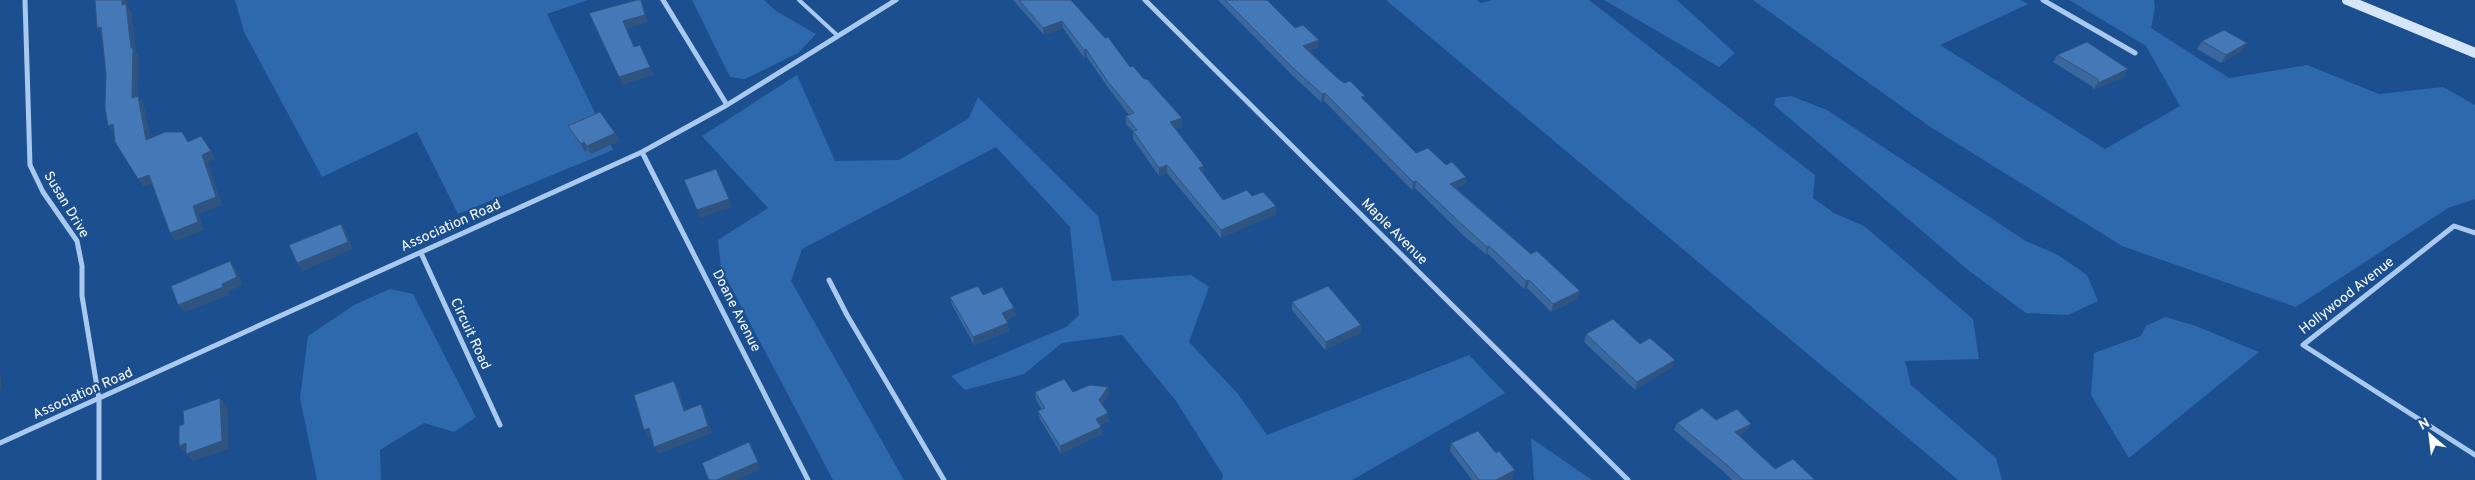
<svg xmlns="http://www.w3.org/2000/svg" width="2475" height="480" font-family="Overpass,sans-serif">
	<rect width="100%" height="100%" fill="#1b4f8f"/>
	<path fill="#2e69ad" d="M235 0H588L547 14 613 150 458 214 417 132 322 177 244 32Z
		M692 0H764L776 11 816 34 798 53 745 79 730 77Z
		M1386 0H1477L1481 3 1492 0H1589L1815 175 1813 198 1834 213 1864 226 1973 319 1979 359 1905 361 1911 385 1996 458 2002 480H1958Z
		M1604 0H1677L1735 53 1719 67Z
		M1753 0H2021L2028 4 1940 45 2105 149 2180 106 2146 46 2069 0H2154L2155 8 2151 28 2229 78 2307 65 2379 94 2443 87 2475 105V199L2448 208 2296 307 2122 246 1929 126Z
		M797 75 835 161 899 160 969 118 978 97 1098 216 1112 281 1191 275 1209 287 1189 342 1238 394 1267 435 1469 355 1505 393 1352 480H1222L1223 475 1176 401 1122 335 1062 343 1024 374 965 390 951 376 1066 327 1079 315 1070 227 996 147 802 249 791 281 904 480H833L721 268 718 240 768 208 702 136Z
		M1791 96 1827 110 2024 240 2058 255 2087 275 2098 301 2068 315 2026 313 1968 270 1774 105 1776 98Z
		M390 289 413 294 476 417 454 432 424 423 380 450 381 480H317L300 398 308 336 354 305Z
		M2165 317 2196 326 2259 352 2129 458 2091 395 2094 353 2141 336 2146 326Z
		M1531 438 1592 480H1534Z"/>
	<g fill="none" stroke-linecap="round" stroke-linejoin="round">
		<path stroke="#a9c9ee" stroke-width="4" d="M799 0 838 36"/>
		<path stroke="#a9c9ee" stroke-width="5" d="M25 0 30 165 43 192 77 241 82 266V296L99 399V480
			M663 0 727 105
			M1145 0 1628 480
			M2043 0 2135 53
			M642 152 808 480
			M2475 233 2454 226 2303 345 2475 455
			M421 253 500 425
			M829 280 847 315 944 480
			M0 443 642 152 727 105 896 0"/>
		<path stroke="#d6e6fa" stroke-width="10" d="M2347 0 2475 53"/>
	</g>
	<path fill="#3a679d" d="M1013 0H1071L1130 67 1144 79 1182 118V126L1175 129 1203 174 1223 200 1252 196 1276 214 1221 238 1167 173 1159 176 1133 139V131L1126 124V116L1129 115 1109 89 1087 57 1084 58 1063 28 1044 35Z
		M1218 0H1267L1295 28 1319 47 1309 51 1335 76 1364 101 1416 153 1446 165 1466 177 1465 184 1456 188 1531 254 1580 291 1577 299 1551 312 1527 288 1524 289 1487 253 1486 254 1465 237 1415 188 1412 190 1324 101 1321 102 1292 75Z
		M2202 41 2242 51 2221 63 2197 49Z
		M2057 55 2128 69 2124 77 2093 90V87L2053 62Z
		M568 126 615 133 619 141 591 154 588 150 585 152 571 134Z
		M983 295 1016 315 1006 320 1009 331 974 345 952 305 950 297Z
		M1292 302 1361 325 1360 333 1325 350 1292 310Z
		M1586 334 1675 360 1672 367 1635 390 1584 342Z
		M1108 387 1109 394 1102 404 1109 421 1100 425 1101 427 1102 434 1061 454 1040 419 1038 411 1042 410 1036 400 1035 392H1073Z
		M1716 420 1747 431 1739 435 1775 469 1815 480H1732L1724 472 1674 430 1677 423Z
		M1451 443 1513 478 1509 480H1472L1450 451Z"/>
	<path fill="#305480" d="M122 0H127V6L132 12 136 52 139 55 138 96 144 104 152 148 146 140 132 98 131 48 122 5Z
		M641 0 648 22 626 29 623 21Z
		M1062 21 1063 28 1044 35 1043 28Z
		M101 27 103 36 97 28Z
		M1319 40V47L1303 54V46Z
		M2247 43 2242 51 2221 63 2226 55Z
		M1086 49 1087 57 1084 58V50Z
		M650 67 654 75 622 85 619 77Z
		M2128 69 2124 77 2093 90 2098 83Z
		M1325 93 1324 101 1321 102 1322 94Z
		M1182 118V126L1171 130 1170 122Z
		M113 124 114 133 108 126Z
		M615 133 619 141 591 154 587 146Z
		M201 136 216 159 208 163 222 205 199 214 204 230 176 241 170 233 193 206 202 155Z
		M584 142 588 150 585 152 581 144Z
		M1167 165V173L1159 176V168Z
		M1204 166V174L1199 176V168Z
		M149 175 155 182 144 187 138 179Z
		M1466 177 1465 184 1449 191 1450 184Z
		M1416 181 1415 188 1412 190 1413 182Z
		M729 199 732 207 700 218 697 210Z
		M1276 206V214L1221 238V230Z
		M341 224 346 231 353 249 303 271 297 263Z
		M1489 246 1487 253 1486 254 1487 247Z
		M230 261 236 269 243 285 228 292 229 295 185 312 178 305 222 284Z
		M1529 280 1527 288 1524 289 1526 281Z
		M1580 291 1577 299 1551 312 1553 304Z
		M1014 308 1016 315 1003 321 1002 313Z
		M1008 323 1009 331 974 345 973 337Z
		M1361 325 1360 333 1325 350 1326 342Z
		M1675 360 1672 367 1635 390 1637 382Z
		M0 369 2 389 0 390Z
		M674 381 678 388 688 418 684 411Z
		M1108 387 1109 394 1100 407 1099 400Z
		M220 398 227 406 229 449 193 461 186 454Z
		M701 404 705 412 712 433 658 454 654 447Z
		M1108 413 1109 421 1097 426 1096 419Z
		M1751 424 1747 431 1731 439 1735 432Z
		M1101 427 1102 434 1061 454 1060 446Z
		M649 428 653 435 648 438 644 430Z
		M749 442 761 469 737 480H716Z
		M186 443 187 453 179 446Z
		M1515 470 1513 478 1509 480H1496Z"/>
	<path fill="#4478b7" stroke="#305480" d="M95 0H122V5L126 4 131 48H133L132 98 138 96 146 140 165 132H182L188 142 201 136 211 151 202 155 216 197 193 206 198 222 170 233 149 175 138 179 115 142 113 124 108 126 105 107 106 74 101 27 97 28Z
		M637 0H641L645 15 623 21 634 47 640 45 650 67 619 77 589 13Z
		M1019 0H1071L1105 38 1108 37 1130 67 1133 66 1144 79H1147L1182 118 1170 122 1204 166 1199 168 1223 200 1247 190 1252 196 1263 192 1276 206 1221 230 1167 165 1159 168 1133 131 1137 130 1126 116 1134 113 1108 82 1086 49 1084 50 1062 21 1043 28Z
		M1225 0H1267L1295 28 1303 25 1319 40 1303 46 1335 76 1344 83 1350 81 1365 96 1361 97 1416 153 1428 148 1446 165 1452 162 1466 177 1450 184 1531 254 1537 251 1580 291 1553 304 1529 280 1526 281 1489 246 1487 247 1467 229 1416 181 1413 182 1325 93 1322 94 1292 67Z
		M2224 30 2247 43 2226 55 2202 41Z
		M2087 42 2128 69 2098 83V79L2057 55Z
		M600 112 615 133 587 146 584 142 581 144 568 126Z
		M716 169 729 199 697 210 684 180Z
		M341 224 348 242 297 263 289 245Z
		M230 261 237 277 222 284 223 287 178 305 171 286Z
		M978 286 983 295 1002 287 1014 308 1002 313 1008 323 973 337 950 297Z
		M1328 286 1361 325 1326 342 1292 302Z
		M1613 319 1640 344 1650 338 1675 360 1637 382 1586 334Z
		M1064 379 1073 392 1090 385 1108 387 1099 400 1108 413 1096 419 1101 427 1060 446 1038 411 1045 408 1035 392Z
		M674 381 684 411 701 404 708 426 654 447 649 428 644 430 634 395Z
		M220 398 222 441 186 454V443L179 446V426L184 424 183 411Z
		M1702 408 1716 420 1737 409 1751 424 1735 432 1775 469 1793 459 1815 480H1743L1727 465 1677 423Z
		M1478 431 1496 453 1499 451 1515 470 1496 480H1479L1451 443Z
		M749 442 758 462 716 480H709L702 463Z"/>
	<g text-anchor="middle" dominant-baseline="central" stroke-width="4" stroke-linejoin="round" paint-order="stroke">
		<g font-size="14" fill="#fff" stroke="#1b4f8f">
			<text transform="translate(66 205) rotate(59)">Susan Drive</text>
			<text transform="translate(451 226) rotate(-24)">Association Road</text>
			<text transform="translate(1394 232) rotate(45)">Maple Avenue</text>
			<text transform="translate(2347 296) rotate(-38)">Hollywood Avenue</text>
			<text transform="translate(736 311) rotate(63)">Doane Avenue</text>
			<text transform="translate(470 334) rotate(65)">Circuit Road</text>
			<text transform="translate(83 394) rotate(-24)">Association Road</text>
		</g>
	</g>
	<g transform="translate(2430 435) rotate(332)" stroke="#1b4f8f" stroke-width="4" paint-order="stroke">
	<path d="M0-4L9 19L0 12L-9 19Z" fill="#ffffff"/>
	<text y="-8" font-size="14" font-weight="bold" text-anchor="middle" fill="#ffffff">N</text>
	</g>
</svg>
